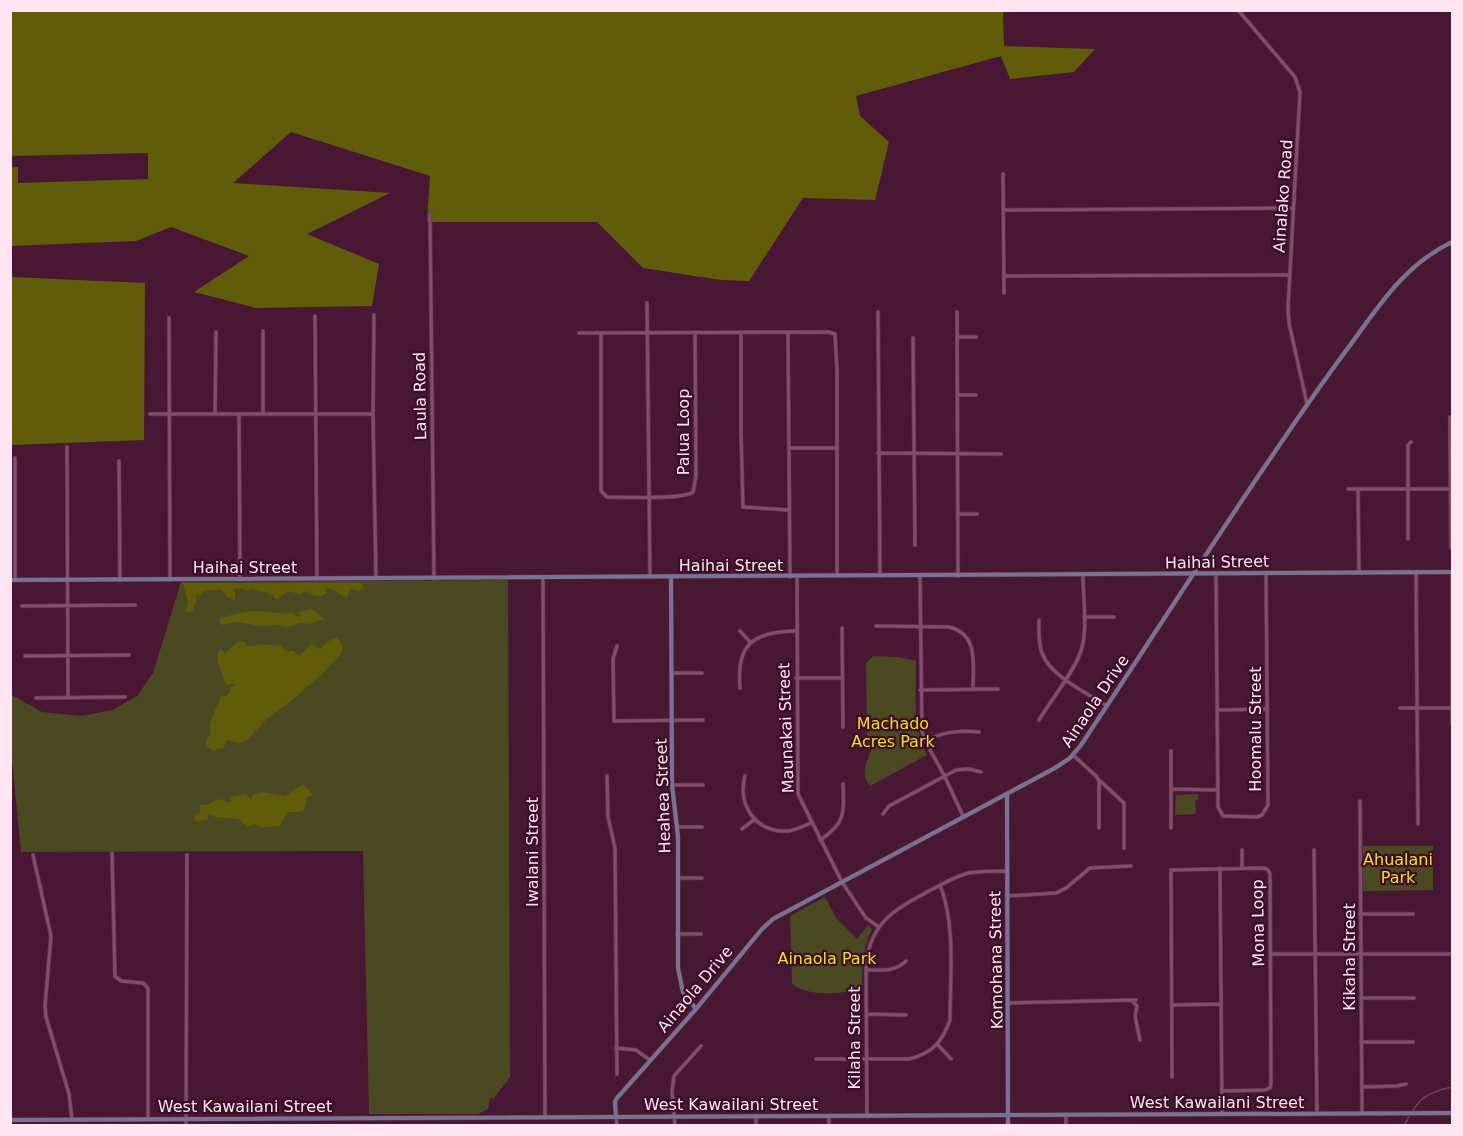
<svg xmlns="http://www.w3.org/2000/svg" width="1463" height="1136" font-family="'DejaVu Sans',sans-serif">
	<rect width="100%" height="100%" fill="#471734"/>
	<path fill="#4b4922" d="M508 580 510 1077 494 1098H490L488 1109 478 1114H369L363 851 21 852 11 749 10 694 42 712 81 716 112 710 137 696 153 673 181 582Z
		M873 656 899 657 916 661C916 693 912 726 927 755L870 786C859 773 867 762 872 748L867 742 866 663Z
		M1198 794V800H1195L1196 814 1175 815 1176 795Z
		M1363 846H1433V890L1363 891Z
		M825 897 837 919 857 939 868 925 872 929C862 949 862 969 862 991 840 992 810 998 792 984L790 916Z"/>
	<path fill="#615c0a" d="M1003 10 1004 46 1095 49 1074 72 1010 79 1001 56 856 96 860 116 889 142 875 200 803 198 749 281 721 280 643 268 597 222H427L430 176 291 132 233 183 390 193 307 234 379 264 372 306 256 308 194 292 249 256 171 227 136 241 11 246V167H18V183L148 179V153L11 156 10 11Z
		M11 277 145 283 144 440 11 445Z
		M183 583H361L363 587 360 591 350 589 347 597C338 595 336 587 325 589L326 593C318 600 313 594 306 591L300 594 287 591 278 599 274 598V595H269L267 592 251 589 248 591 243 588 235 589V600L227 597 222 590H205L200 595H196V601L192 612 185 611 188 603Z
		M311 609 325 619 309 624 299 623 288 627 275 625 261 626 236 622 222 625 219 622 221 618C234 614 247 611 260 611 271 612 282 615 293 613L298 617 301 616 299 612Z
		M337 637 343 647 340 655 323 673 290 702 268 718 247 740 239 743 227 740 224 747 213 751 206 745 207 738 211 735C206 722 218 708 221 696H226L231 691V687L235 685 234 683 228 685 225 682 217 660 219 650 222 649 225 654 238 641 244 642 247 646H254L256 644 281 646 286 651H293L299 656 311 644 321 649 325 643Z
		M303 784 313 795 307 797 304 810 298 812H287L280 826 261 827 255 824 248 827 238 819 215 817 208 814V819L197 822 193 817 201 813 199 809 200 805H207L218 799 230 803 231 797 246 794 251 800 253 795 261 792 285 796Z"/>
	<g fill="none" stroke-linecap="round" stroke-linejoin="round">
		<path stroke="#664859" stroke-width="1.5" d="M1412 1112C1421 1095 1435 1091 1452 1087
			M1404 1126 1409 1116"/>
		<g stroke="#5e374f" stroke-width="4.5">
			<path id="street" d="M1238 10 1295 77 1300 92 1288 308 1289 323 1307 404
				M1003 174 1004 293
				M1003 210 1294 208
				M430 214 434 579
				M1004 276 1290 275
				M647 303 650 577
				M878 312 880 576
				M957 312 958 576
				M374 315 373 414 376 579
				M315 316 317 579
				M169 318 170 580
				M263 331V414
				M579 333 828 332 835 334 837 371V576
				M741 333V433L743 507 789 510
				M788 333 790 577
				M601 334V491L607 497C623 497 683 500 693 492L696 475 695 334
				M957 337H976
				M913 338 915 545
				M957 395H976
				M150 414H373
				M215 414 216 332
				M239 414 240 579
				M1450 417 1451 548
				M67 447 68 697
				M789 448H835
				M878 453 1001 454
				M119 461 120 580
				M1348 489H1452
				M1358 489 1359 573
				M958 514H977
				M1408 539V445L1411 442
				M1416 572 1418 824
				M1452 572V724
				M1216 575 1218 807 1223 816 1257 817 1262 815 1268 805 1266 574
				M920 576 922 731 925 741 944 775 963 816
				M797 577 798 794 842 882 866 918 879 927
				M543 578 545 1117
				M15 580V458
				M22 606 135 605
				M1084 617H1114
				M1039 620C1039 631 1038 642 1042 653 1050 676 1087 693 1107 706
				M876 626 949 627C979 634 973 665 973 689
				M842 628 843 727
				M740 631 751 643
				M617 646 613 659 614 721 703 720
				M25 656 129 655
				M672 673H702
				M796 678H842
				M740 688C736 644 753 632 795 631
				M920 690 998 689
				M36 698 125 697
				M1400 708H1452
				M1218 710 1267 709
				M1039 720C1051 700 1074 672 1081 651 1088 630 1083 598 1083 575
				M925 741C943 732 958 730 979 732
				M1171 751V828
				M1073 755 1096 776 1099 781V828
				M607 776 608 817 615 848 617 1074
				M745 776C737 805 756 833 788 831 796 830 804 826 811 823
				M1099 780 1124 803V848
				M672 785H703
				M1171 789 1217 790
				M1360 801 1362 1113
				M883 814 889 806 956 770 969 769 981 772
				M677 827H702
				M742 829 755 819
				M820 840C846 823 844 813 843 784
				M1242 850V868
				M1314 850 1317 1114
				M112 853 115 976 121 981 143 983 148 988V1119
				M33 855 51 936 45 1006 46 1017 69 1094 72 1120
				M1220 868 1222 1114
				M678 878H702
				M1007 896 1056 893 1066 888 1090 868 1131 866
				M1360 914H1413
				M677 934H701
				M1271 954H1452
				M866 970C881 970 895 972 906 961
				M1361 998H1414
				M1132 1001 1137 1006 1135 1016 1140 1040
				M1008 1003 1136 1000
				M1172 1005 1221 1004
				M866 1014 906 1015
				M1361 1042H1413
				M938 1045 951 1059
				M616 1048 636 1050 650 1060
				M816 1059H909C933 1053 942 1042 950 1020 950 977 956 925 940 885
				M1172 1077 1171 870 1264 868 1268 870 1270 874 1271 1083 1270 1088 1265 1090 1222 1091
				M1362 1087 1397 1086 1406 1084
				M1066 1115V1126
				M756 1116V1126
				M867 1116 866 962C872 922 894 910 927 892 939 886 952 878 965 874 978 870 993 872 1007 871
				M616 1117 617 1126
				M186 1126 187 855
				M675 1126 672 1091 674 1076 701 1046
				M829 1126V1116"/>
		</g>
		<g stroke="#5e374f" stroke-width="5">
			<path id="secondary" d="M671 577 672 785 678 837V968L683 992 696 1009
				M10 580 1452 572
				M1007 795 1008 1126
				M616 1117 615 1102 617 1098 696 1009 762 929 773 919 1055 768 1070 758 1081 745C1145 649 1207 551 1272 456 1297 419 1322 383 1348 348 1379 306 1404 265 1452 242
				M10 1120 1452 1113"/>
		</g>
		<use href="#street" stroke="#834e6c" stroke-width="3"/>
		<use href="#secondary" stroke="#797292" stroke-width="4"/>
	</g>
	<g text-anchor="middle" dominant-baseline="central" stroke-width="4.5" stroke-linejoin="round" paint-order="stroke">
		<g font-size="16" fill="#ffe5f2" stroke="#3b0d2a">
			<text transform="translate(1283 196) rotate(-86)">Ainalako Road</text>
			<text transform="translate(420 396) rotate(-91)">Laula Road</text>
			<text transform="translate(683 432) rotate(-90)">Palua Loop</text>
			<text transform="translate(1217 562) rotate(-1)">Haihai Street</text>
			<text x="731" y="565">Haihai Street</text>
			<text x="245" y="567">Haihai Street</text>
			<text transform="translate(1095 701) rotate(-56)">Ainaola Drive</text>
			<text transform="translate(786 728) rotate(-92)">Maunakai Street</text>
			<text transform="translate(1255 729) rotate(-90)">Hoomalu Street</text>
			<text transform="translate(663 796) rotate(-92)">Heahea Street</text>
			<text transform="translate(532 852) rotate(-90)">Iwalani Street</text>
			<text transform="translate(1258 923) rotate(-91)">Mona Loop</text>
			<text transform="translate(1349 957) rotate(-90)">Kikaha Street</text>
			<text transform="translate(996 960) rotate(-91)">Komohana Street</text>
			<text transform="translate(695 989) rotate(-50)">Ainaola Drive</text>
			<text transform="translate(854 1038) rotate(-90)">Kilaha Street</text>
			<text x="1217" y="1102">West Kawailani Street</text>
			<text x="731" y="1104">West Kawailani Street</text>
			<text x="245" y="1106">West Kawailani Street</text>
		</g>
		<g font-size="16" fill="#efe218" stroke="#3b0d2a">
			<text x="893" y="723">Machado<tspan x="893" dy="18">Acres Park</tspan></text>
			<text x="1398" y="859">Ahualani<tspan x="1398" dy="18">Park</tspan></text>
			<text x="827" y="958">Ainaola Park</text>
		</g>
	</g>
	<rect width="1463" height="1136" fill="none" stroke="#ffe5f2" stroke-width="24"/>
</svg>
